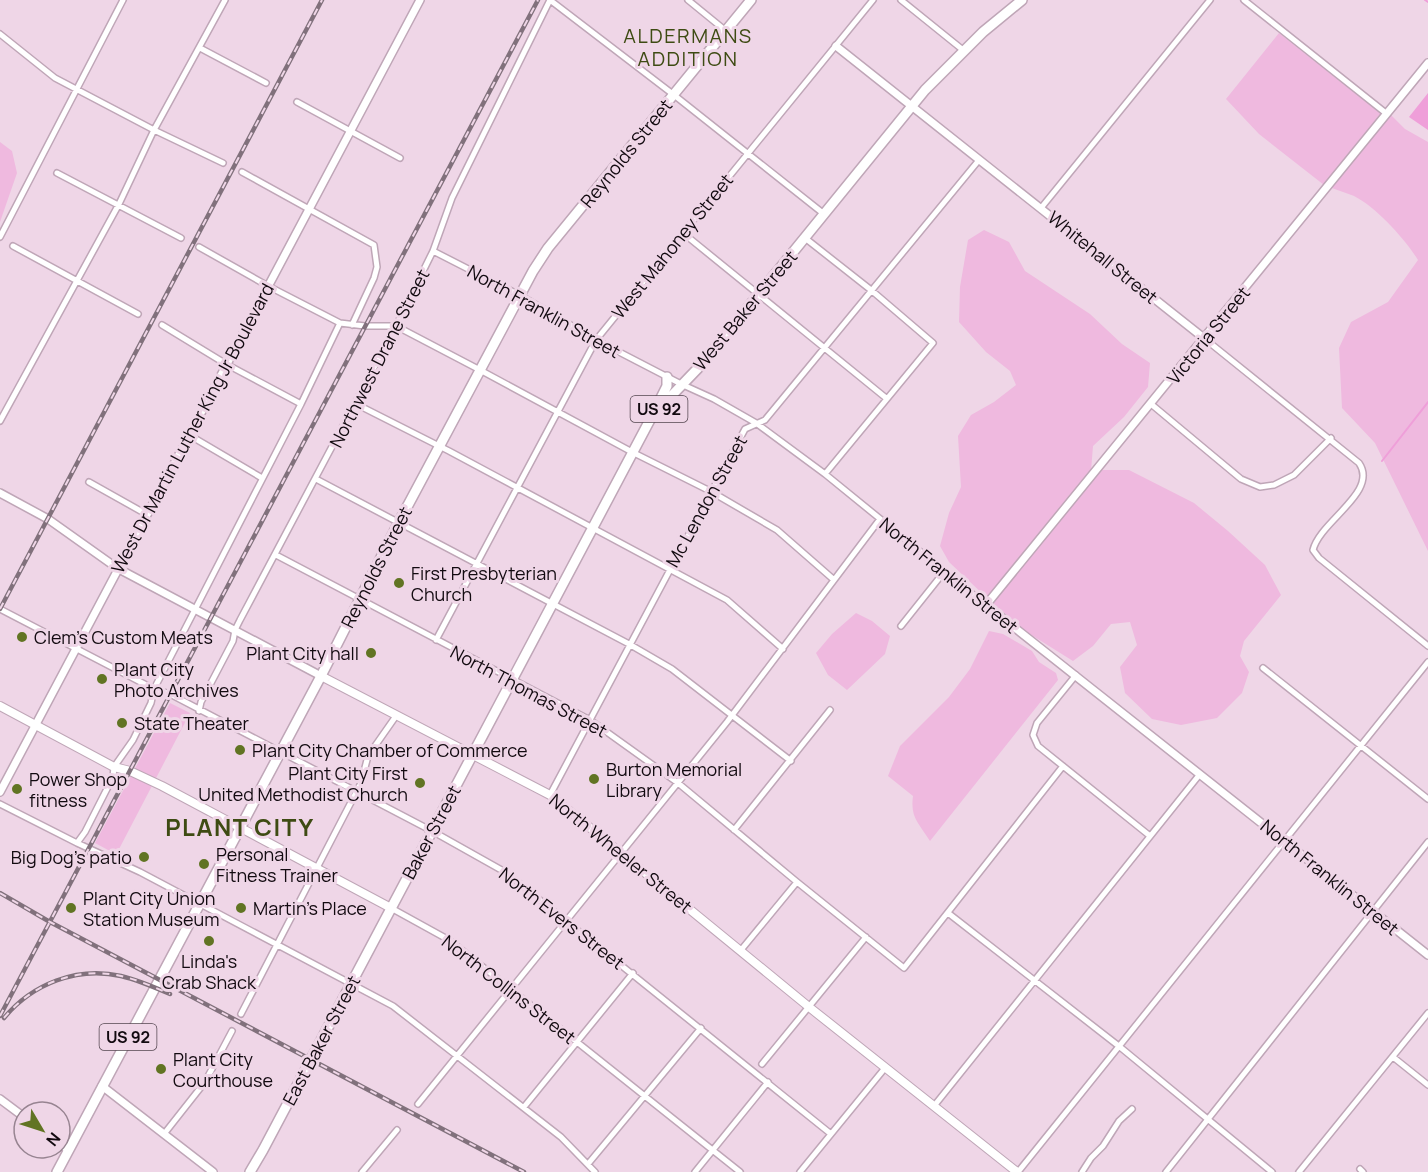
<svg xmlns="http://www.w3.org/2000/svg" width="1428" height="1172" font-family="Manrope,sans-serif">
	<rect width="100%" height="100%" fill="#efd6e7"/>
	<path fill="#efb9df" d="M1279 33 1381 114 1324 185 1259 134 1226 99Z
		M1391 115 1405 129 1428 142V551L1375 443 1342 408 1339 348 1351 322 1388 302 1418 260C1405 239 1376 207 1354 196 1347 193 1339 191 1332 188Z
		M0 142 12 151 17 173 0 222Z
		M984 230 1009 242 1025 271 1090 314 1122 344 1150 363 1148 387 1124 417 1093 446 1091 471 987 598 949 562 940 546 949 513 961 487 958 436 971 415 994 402 1016 385 1010 371 986 352 959 322 960 287 968 240Z
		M1102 470H1129L1194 503 1228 531 1265 565 1281 595 1244 641 1240 656 1249 672 1242 693 1217 718 1181 725 1152 719 1125 693 1120 667 1137 645 1130 622 1111 624 1093 646 1073 661 1025 631 993 603Z
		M856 613 872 621 890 636 885 654 847 690 828 675 816 653 832 634Z
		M989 631 1003 634 1032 651 1039 662 1056 673 1058 680 930 841C919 823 910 818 913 796L888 776 900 746 949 697 970 669Z
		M170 703 190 713 118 851 108 850 95 843Z"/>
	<path fill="#ef9fd9" d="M1428 93V130L1409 117Z"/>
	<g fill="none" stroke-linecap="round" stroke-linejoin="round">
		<path stroke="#ef9fd9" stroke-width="2" d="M1425 0 1428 2
			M1382 461 1428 402"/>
		<g stroke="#bfa6b7" stroke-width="8">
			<path id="minor" d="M550 0 674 95 824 214
				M688 0 726 31
				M901 0 963 50
				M1244 0 1387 114
				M0 34 55 78 154 130 223 163
				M200 48 266 83
				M297 102 400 158
				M242 172 374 245 377 267 374 278 352 325
				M57 173 181 238
				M1041 208 1210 0
				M683 233 886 398
				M0 237 123 0
				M805 238 871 290 933 343 825 474
				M13 246 138 314
				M199 247 268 286 340 323 365 326H396L480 370 632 452 710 491 777 530 833 579
				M433 251 521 296 596 340 681 384 714 399 756 423 825 474 986 605
				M162 325 226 364 301 404
				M1205 339 1359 463C1379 492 1320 521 1313 550L1319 558 1428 646
				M356 404 449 451 727 600 783 649
				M1151 404 1241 479 1260 487 1274 485 1294 475 1331 438
				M0 421 119 204 154 130 225 0
				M189 435 262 478
				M316 479 629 644 672 669 791 761
				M89 482 146 514
				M276 555 590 720 678 783 797 882 904 968 1063 766
				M0 609 154 689 170 694 432 831 505 872 831 1134
				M901 626 944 572
				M436 640 596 340 873 0
				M1263 668 1428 799
				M1076 675 1037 723 1033 735 1038 746 1150 836
				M199 711 201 702 233 641 235 630 240 620 396 326 433 251 452 198 550 0
				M550 795 745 429 765 420 979 160
				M0 804 77 843 140 872 393 1006 561 1137 595 1172
				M734 830 830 710
				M77 843 85 832 113 777 114 767 133 740 151 703 154 689 301 404 340 323
				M391 908 449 940 740 1172
				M948 913 1120 1047 1272 1172
				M741 950 797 882
				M241 1014 361 783 368 756 396 716
				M1393 1057 1428 1085
				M762 1064 866 937
				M418 1104 727 722 880 519
				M934 1106 1200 774
				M524 1107 633 973
				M164 1134 205 1082 232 1031
				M588 1164 701 1028
				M1360 1169 1363 1172
				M362 1172 397 1130
				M695 1172 768 1082
				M800 1172 885 1068
				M1018 1172 1428 662
				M1082 1172 1091 1158 1103 1146 1119 1121 1132 1109
				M1166 1172 1428 842
				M1299 1172 1428 1013"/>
		</g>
		<g stroke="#bfa6b7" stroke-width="10">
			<path id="tertiary" d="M836 46 1205 339
				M1428 63 986 605 1428 955
				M0 493 48 519 117 568 321 676
				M0 792 420 0
				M102 1086 213 1172
				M0 1099 24 1117
				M60 1144 69 1150"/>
		</g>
		<g stroke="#bfa6b7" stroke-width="10">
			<path id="secondary" d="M321 676 550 795 809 1007 1017 1172
				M0 706 114 767 130 771 162 786 391 908"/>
		</g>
		<g stroke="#bfa6b7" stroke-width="12">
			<path id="primary" d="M656 408 667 386V377
				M57 1172 321 676 399 522 533 271 548 248 751 0
				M250 1172 263 1150 652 416 702 364 925 90 983 32 1022 0"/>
		</g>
		<use href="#minor" stroke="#fff" stroke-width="5"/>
		<use href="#tertiary" stroke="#fff" stroke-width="7"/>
		<use href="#secondary" stroke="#fff" stroke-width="8"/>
		<use href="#primary" stroke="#fff" stroke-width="9"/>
		<g stroke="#81717c" stroke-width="4.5">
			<path id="rail" d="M0 609 322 0
				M0 893 50 922 524 1172
				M0 1016 538 0
				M4 1018C32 984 77 966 121 976 138 980 154 987 170 994"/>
		</g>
		<use href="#rail" stroke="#efd6e7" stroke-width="2" stroke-dasharray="7" stroke-linecap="butt"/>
	</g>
	<g fill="#617423" stroke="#efd6e7" stroke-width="2">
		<circle cx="399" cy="583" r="6"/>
		<circle cx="22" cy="637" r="6"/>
		<circle cx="371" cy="653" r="6"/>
		<circle cx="102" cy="679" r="6"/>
		<circle cx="122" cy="723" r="6"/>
		<circle cx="240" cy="750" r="6"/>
		<circle cx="594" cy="779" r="6"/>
		<circle cx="420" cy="783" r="6"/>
		<circle cx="17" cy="789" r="6"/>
		<circle cx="144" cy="857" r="6"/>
		<circle cx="204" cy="864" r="6"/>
		<circle cx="71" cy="908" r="6"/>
		<circle cx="241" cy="908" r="6"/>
		<circle cx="209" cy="941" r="6"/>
		<circle cx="161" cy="1069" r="6"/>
	</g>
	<g text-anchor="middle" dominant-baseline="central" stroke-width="6" stroke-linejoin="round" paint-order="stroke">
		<g fill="#efd6e7" stroke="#544750" stroke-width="1.5">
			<rect x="630.5" y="396" width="57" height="26" rx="4.5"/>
			<rect x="99.5" y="1024" width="57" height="26" rx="4.5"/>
		</g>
		<g font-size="16" font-weight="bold" fill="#120a10">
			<text x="659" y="409">US 92</text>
			<text x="128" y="1037">US 92</text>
		</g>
		<g font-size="18" fill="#120a10" stroke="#efd6e7">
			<text transform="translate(626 153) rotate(-51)">Reynolds Street</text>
			<text transform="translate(672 246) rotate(-51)">West Mahoney Street</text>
			<text transform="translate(1103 257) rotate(39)">Whitehall Street</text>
			<text transform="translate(745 310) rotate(-50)">West Baker Street</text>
			<text transform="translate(544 311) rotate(29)">North Franklin Street</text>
			<text transform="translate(1208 335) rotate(-51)">Victoria Street</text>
			<text transform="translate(379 358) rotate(-63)">Northwest Drane Street</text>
			<text transform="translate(192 428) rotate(-62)">West Dr Martin Luther King Jr Boulevard</text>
			<text transform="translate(706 501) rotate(-61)">Mc Lendon Street</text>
			<text transform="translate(376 567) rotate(-63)">Reynolds Street</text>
			<text transform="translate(949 575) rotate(39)">North Franklin Street</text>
			<text transform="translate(529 691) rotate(28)">North Thomas Street</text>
			<text transform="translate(431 832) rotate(-62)">Baker Street</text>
			<text transform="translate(621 853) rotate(39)">North Wheeler Street</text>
			<text transform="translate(1330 877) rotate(39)">North Franklin Street</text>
			<text transform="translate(562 918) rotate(38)">North Evers Street</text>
			<text transform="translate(509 989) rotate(38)">North Collins Street</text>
			<text transform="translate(321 1040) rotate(-62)">East Baker Street</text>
		</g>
		<g font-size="18" fill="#120a10" stroke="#efd6e7" text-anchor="start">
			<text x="411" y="573">First Presbyterian<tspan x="411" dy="21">Church</tspan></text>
			<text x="34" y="637">Clem's Custom Meats</text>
			<text x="359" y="653" text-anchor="end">Plant City hall</text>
			<text x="114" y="669">Plant City<tspan x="114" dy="21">Photo Archives</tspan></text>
			<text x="134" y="723">State Theater</text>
			<text x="252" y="750">Plant City Chamber of Commerce</text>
			<text x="606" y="769">Burton Memorial<tspan x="606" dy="21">Library</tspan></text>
			<text x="408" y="773" text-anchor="end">Plant City First<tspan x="408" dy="21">United Methodist Church</tspan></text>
			<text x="29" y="779">Power Shop<tspan x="29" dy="21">fitness</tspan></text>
			<text x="216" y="854">Personal<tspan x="216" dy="21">Fitness Trainer</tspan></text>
			<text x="132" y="857" text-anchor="end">Big Dog's patio</text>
			<text x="83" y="898">Plant City Union<tspan x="83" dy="21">Station Museum</tspan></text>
			<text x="253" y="908">Martin's Place</text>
			<text x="209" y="961" text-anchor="middle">Linda's<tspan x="209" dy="21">Crab Shack</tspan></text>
			<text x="173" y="1059">Plant City<tspan x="173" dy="21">Courthouse</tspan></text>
		</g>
		<g font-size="20" letter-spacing="1.5" fill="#3e4b13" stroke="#efd6e7">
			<text x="688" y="35">ALDERMANS<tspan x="688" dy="23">ADDITION</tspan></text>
		</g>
		<g font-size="24" font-weight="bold" letter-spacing="1.5" fill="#3e4b13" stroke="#efd6e7">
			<text x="240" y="826">PLANT CITY</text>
		</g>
	</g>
	<g transform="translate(42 1130) rotate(129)"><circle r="28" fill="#efd6e7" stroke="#978491" stroke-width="1.5"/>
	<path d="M0-4.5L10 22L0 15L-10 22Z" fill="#617423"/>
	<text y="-9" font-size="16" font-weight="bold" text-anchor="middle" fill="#120a10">N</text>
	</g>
</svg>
